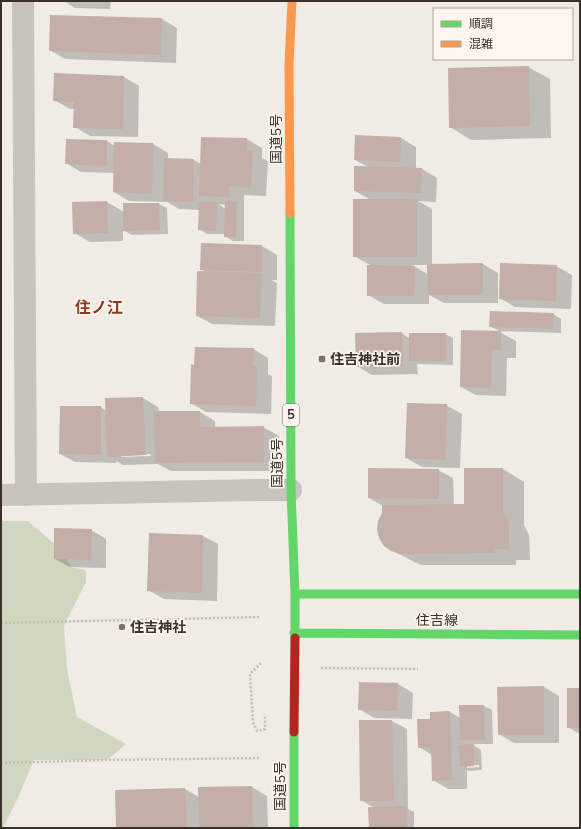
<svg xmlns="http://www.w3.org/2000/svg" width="581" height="829" font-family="'Nunito Sans','Noto Sans JP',sans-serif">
	<rect width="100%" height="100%" fill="#f0ebe5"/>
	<path fill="#d1d6bf" d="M1 521H28L60 549 71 567 86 570V582L64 626 67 669 77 717 126 744 107 760H34L16 802 3 828H1Z"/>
	<path fill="#0003" fill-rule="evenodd" d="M64 1H111L110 9 75 8Z
		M51 16 162 19 177 28 176 63 65 59 50 50Z
		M528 67 550 79 551 138 471 140 450 127Z
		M124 77 139 86 138 137 90 136 75 127V109H70L54 100Z
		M401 138 416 147V169H422L437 178 436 202 418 201 432 209V265L483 264 498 273V297H500L556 266 572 275 571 309 515 307 498 297V303H444L429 295V304H384L368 295 372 266 354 256 371 200 355 191 368 167 355 160ZM412 265H428V275L424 272Z
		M247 139 262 148V158L268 161 266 196 244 195V241H233L225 236V234H207L199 229 200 210 179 209 167 202 129 201 114 192V173L81 172 66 163 107 141 115 146V143L153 144 168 153V159L194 160 201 164ZM219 204 226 205V209L224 208Z
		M107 202 124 212V204H159L167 208 168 234 132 235 123 230V241L90 242 74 233Z
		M202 244 262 246 277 255V280H271L277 283 275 326 212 324 197 316 206 272 201 269Z
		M553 314 561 319V333L498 331 516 341V358H507L506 396 476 395 461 387 501 332 490 326Z
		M402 333 410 339 445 334 453 338V365L417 364 418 374 372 375 357 366Z
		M253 349 268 358V374L272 376 271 414 206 412 191 403 195 366Z
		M143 398 158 407 159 412H200L215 421V428L263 427 279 436V471H171L158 464 123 465 116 461V463L75 462 60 454 101 407 106 411V399ZM150 454 151 456 121 457V455Z
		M446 405 462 414 460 468 422 467 406 458Z
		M503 469 524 482V525L529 535 530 560H516V565H422L414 562 392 550 383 513V506L369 498 438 470 453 478 454 505H465Z
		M91 530 106 539V568L70 567 55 559Z
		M203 536 218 544 217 601 164 599 148 590Z
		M398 684 413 693 412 719 374 718 359 709Z
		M544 687 559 696V743H514L499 734Z
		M580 689V734L568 727Z
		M484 706 492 710 493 744H472L481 750 482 770 469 771 467 770V789H448L433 780 432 755 419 747 431 720 450 712 460 718ZM479 765V767L467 768V766Z
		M360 721H392L407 729 408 809 414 812V828H370L374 808 361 800Z
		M252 787 267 796 268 828H117L116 791 185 789 199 797Z"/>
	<path fill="#c3afa7" d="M50 15 162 18 161 55 49 51Z
		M529 66 530 126 449 128 448 68Z
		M54 73 124 76 123 129 73 128 74 102 53 101Z
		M355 135 401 137 400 162 354 160Z
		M201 137 247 138V151H253L251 188 229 186V197L199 196Z
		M66 139 107 140V166L65 164Z
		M114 142 153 143 152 194 113 192Z
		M164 158 194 159 193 202 163 201Z
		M354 166 422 168 421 193 354 191Z
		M353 199H417V257H353Z
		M107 201 108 233 73 234 72 202Z
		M225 201H237L236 237H224Z
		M199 202H217L216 231 198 230Z
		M123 203H159L160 230 123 231Z
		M201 243 262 245V272L200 270Z
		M483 263V295H428L427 264Z
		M500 263 557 265 556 301 499 299Z
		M367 265 415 266 414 296H367Z
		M197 271 262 273 260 318 196 316Z
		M490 311 554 313 553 329 489 327Z
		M461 330 501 331V350H492L491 388 460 387Z
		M402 332 403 366 356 367 355 333Z
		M409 333H446V361H409Z
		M195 347 254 348 253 366H257L256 406 190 404 191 364 194 365Z
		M143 397 146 455 107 457 105 398Z
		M407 403 447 404 445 460 405 458Z
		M60 406H101V455L59 454Z
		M154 411H200V427L264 426V462L155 463Z
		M368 468 439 469V499L368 498Z
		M464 468H503V512L509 522V549H495V553L400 554 391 551 384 546 379 538 377 529 378 521 382 513V505L464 504Z
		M54 528 92 529 91 560 54 559Z
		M149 533 203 535 202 593 147 591Z
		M359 682 398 683 397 711 358 710Z
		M544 686V735H498L497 687Z
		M567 688H580V728H567Z
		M459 705H484L485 740H460Z
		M450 711 452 780 432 781 431 747 418 748 417 719H430V712Z
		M359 720H392L394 801H360Z
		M474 744V766L460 767 459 745Z
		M252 786 253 828H199L198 787Z
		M185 788 187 828H116L115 790Z
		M406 806 407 828H369L368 807Z"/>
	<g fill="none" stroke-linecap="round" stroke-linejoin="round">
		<path stroke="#c2bbb6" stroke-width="2.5" stroke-dasharray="2 2" stroke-linecap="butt" d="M1 623 260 617
			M261 663 250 674 253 722 257 731 265 729V716
			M321 668 418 669
			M1 763 108 760 261 758"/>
		<path stroke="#c9c3be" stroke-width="22" d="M23 1 26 495
			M1 495 260 490H291"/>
		<path stroke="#63d668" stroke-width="9" d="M290 213 291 490 295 594V638
			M295 594H580
			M294 633 580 635
			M294 828V732"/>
		<path stroke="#ff974d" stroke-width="9" d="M290 213 289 64 292 1"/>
		<path stroke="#b3261e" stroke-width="9" d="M294 732 295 638"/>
	</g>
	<g fill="#7a716c" stroke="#fbf5ee" stroke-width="1.5">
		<rect x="318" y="355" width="8" height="8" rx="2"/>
		<circle cx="122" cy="627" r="4"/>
	</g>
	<g text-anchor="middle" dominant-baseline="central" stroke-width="3.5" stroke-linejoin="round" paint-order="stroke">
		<rect fill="#fbf5ee" stroke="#756b66" stroke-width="1" x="283" y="404" width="16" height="22" rx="3"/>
		<g font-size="13" font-weight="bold" fill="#3b302b">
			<text x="291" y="415">5</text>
		</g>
		<g font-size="14" fill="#3b302b" stroke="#fbf5ee">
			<text transform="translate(276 139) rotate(-90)">国道5号</text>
			<text transform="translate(277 463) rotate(-90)">国道5号</text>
			<text x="437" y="620">住吉線</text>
			<text transform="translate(280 786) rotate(-90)">国道5号</text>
		</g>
		<g font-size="14" font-weight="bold" fill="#3b302b" stroke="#fbf5ee" text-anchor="start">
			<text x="330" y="359">住吉神社前</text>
			<text x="130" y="627">住吉神社</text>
		</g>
		<g font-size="16" font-weight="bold" fill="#8c3b22" stroke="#fbf5ee">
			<text x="99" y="308">住ノ江</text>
		</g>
	</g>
	<rect width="581" height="829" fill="none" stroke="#3b302b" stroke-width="4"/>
	<rect x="433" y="8" width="140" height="52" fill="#fbf5ee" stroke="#aea6a0"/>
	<rect x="441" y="21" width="20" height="6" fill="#63d668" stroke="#aea6a0"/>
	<text x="469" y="28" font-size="12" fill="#3b302b">順調</text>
	<rect x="441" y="41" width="20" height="6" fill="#ff974d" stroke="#aea6a0"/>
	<text x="469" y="48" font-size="12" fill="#3b302b">混雑</text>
</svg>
